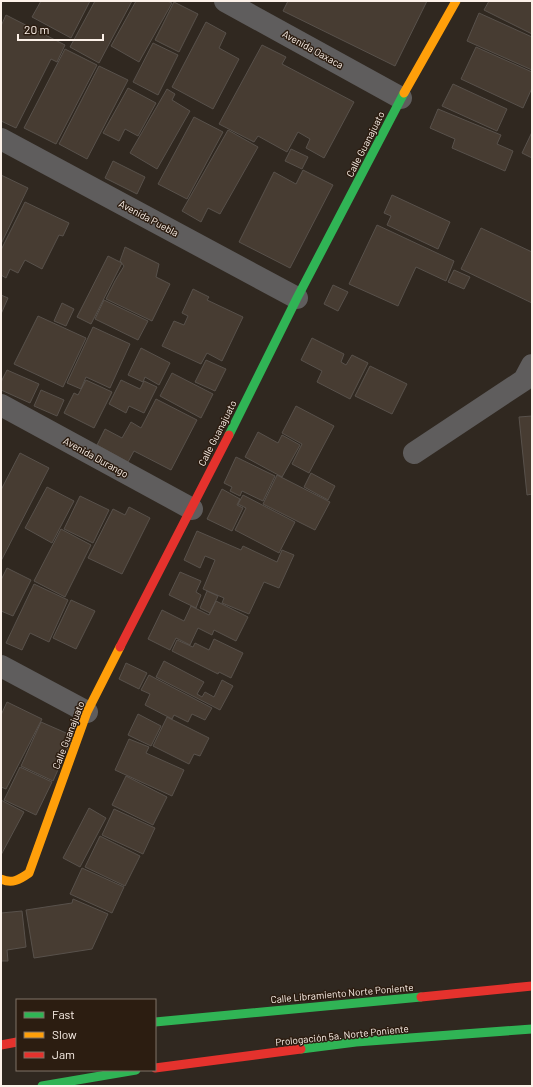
<svg xmlns="http://www.w3.org/2000/svg" width="533" height="1087" font-family="Barlow,sans-serif">
	<rect width="100%" height="100%" fill="#302820"/>
	<path fill="#473c32" stroke="#58514b" d="M41 1H90L71 38 32 17Z
		M95 1H132L99 63 70 47Z
		M136 1H167L172 3 139 62 111 46Z
		M288 1H427L395 66 283 11Z
		M489 1H532V34L484 10Z
		M174 2 198 14 179 52 155 40Z
		M479 13 532 37V70L467 41Z
		M6 15 65 45 57 62 51 59 16 128 1 121V26Z
		M206 22 226 33 219 48 239 59 213 109 172 87Z
		M153 43 178 55 158 95 133 82Z
		M262 45 286 57 282 64 354 102 324 158 306 148 310 139 298 132 287 152 258 136 254 142 219 124Z
		M476 47 532 72V88L523 108 461 79Z
		M65 49 97 65 56 144 24 128Z
		M99 66 128 80 87 159 59 144Z
		M453 84 507 109 497 131 442 106Z
		M128 88 156 103 138 136 125 129 119 141 103 133Z
		M167 89 175 94 172 100 190 111 157 169 130 153Z
		M438 109 501 135 497 144 513 151 505 171 452 148 455 139 430 128Z
		M194 117 223 132 187 199 158 184Z
		M228 130 258 147 220 214 208 208 201 222 182 211Z
		M532 132V158L522 153Z
		M291 149 308 157 302 169 285 161Z
		M113 161 145 177 137 194 105 178Z
		M303 170 333 185 290 268 239 242 274 172 296 184Z
		M1 175 28 188 1 244Z
		M392 195 450 222 438 249 387 225 391 216 384 213Z
		M25 202 69 223 63 236 59 235 42 269 25 260 18 273 10 269 6 278 1 275V250Z
		M377 225 454 261 446 281 416 267 398 306 349 284Z
		M481 228 532 252V303L461 269Z
		M125 247 159 264 156 277 170 284 152 321 106 299 115 281 124 266 120 261Z
		M108 256 122 263 91 324 77 317Z
		M454 270 470 277 464 289 448 282Z
		M333 285 348 292 338 311 324 304Z
		M193 289 209 297 207 300 243 317 222 361 207 353 201 364 162 346 174 321 184 325 188 316 182 313Z
		M1 295 8 298 1 314Z
		M104 300 148 321 138 340 95 319Z
		M62 303 74 309 66 326 54 321Z
		M38 316 86 338 63 387 14 364Z
		M93 327 130 344 110 388 86 377 81 389 67 383Z
		M312 338 344 354 341 362 346 365 352 355 368 363 350 399 317 382 322 371 301 360Z
		M141 348 170 363 159 385 145 377 143 382 128 375Z
		M206 360 226 369 215 391 195 382Z
		M370 366 407 384 392 414 355 396Z
		M7 370 39 384 30 403 1 390V382Z
		M172 373 213 394 201 418 160 396Z
		M86 380 112 392 94 428 64 413 74 393 78 395Z
		M121 380 140 389 144 381 157 387 144 413 129 406 126 413 109 404Z
		M41 390 64 400 57 416 34 406Z
		M156 399 197 420 171 470 134 451 128 462 97 445 105 429 122 438 131 422 141 428Z
		M296 406 334 426 309 473 292 464 302 444 282 433Z
		M532 416V494L527 495 519 417Z
		M258 432 278 443 282 435 300 445 282 477 245 457Z
		M20 453 49 468 1 561V490Z
		M236 457 275 476 263 501 242 491 240 496 230 491 232 487 224 483Z
		M311 473 335 486 328 500 304 487Z
		M277 475 330 502 315 530 263 504Z
		M47 487 74 501 52 543 25 528Z
		M222 489 240 499 237 505 243 508 232 531 207 519Z
		M243 495 295 522 279 553 235 530 246 508 238 504Z
		M80 496 109 510 93 543 64 529Z
		M129 507 150 518 122 574 88 558 113 509 125 515Z
		M61 529 91 545 65 597 34 581Z
		M197 531 241 550 243 546 277 562 282 550 294 555 279 588 264 582 249 614 222 603 224 598 203 589 215 560 205 556 200 568 184 560Z
		M7 568 31 580 13 616 1 611V580Z
		M180 572 201 581 196 592 201 595 196 608 169 595Z
		M34 584 68 600 49 642 30 633 22 650 6 643Z
		M207 591 218 596 210 613 200 608Z
		M71 600 95 611 76 649 53 638Z
		M216 601 248 617 236 641 214 630 212 635 198 628 190 645 176 638 170 650 148 639 162 610 184 621 191 606 209 615Z
		M214 639 243 653 231 678 219 672 218 674 172 651 177 640 193 647 195 643 209 650Z
		M164 661 204 682 197 694 202 697 205 692 214 697 222 680 233 686 220 710 156 677Z
		M126 663 147 673 139 689 119 679Z
		M149 675 212 708 205 720 192 714 188 722 174 715 172 719 145 705 150 694 141 690Z
		M7 702 42 719 6 789 1 787V715Z
		M138 714 161 726 151 746 128 735Z
		M167 717 209 738 200 756 194 754 189 764 153 746Z
		M41 722 73 736 53 781 21 766Z
		M129 739 149 747 146 753 184 770 172 796 115 770Z
		M20 767 52 782 36 815 4 800Z
		M126 776 167 797 153 825 112 805Z
		M1 800 24 812 1 855Z
		M89 808 106 818 80 867 63 858Z
		M114 809 155 828 143 854 102 835Z
		M100 836 140 856 125 886 85 867Z
		M82 868 124 887 112 913 70 894Z
		M73 899 108 914 92 949 34 958 26 910 72 903Z
		M22 911 26 947 7 950 8 961H1V913Z"/>
	<g fill="none" stroke-linecap="round" stroke-linejoin="round">
		<path stroke="#5f5d5d" stroke-width="22" d="M225 1 401 98
			M1 139 297 298
			M1 405 192 509
			M414 453 524 380 532 365
			M1 666 87 712"/>
		<path stroke="#30b455" stroke-width="9" d="M229 435 297 298 404 93
			M155 1022 421 997
			M301 1049 356 1042 532 1029
			M42 1086 136 1070"/>
		<path stroke="#ff9f0a" stroke-width="9" d="M404 93 456 1
			M1 879C12 884 19 880 29 873L87 712 120 647"/>
		<path stroke="#e5322d" stroke-width="9" d="M120 647 229 435
			M421 997 532 986
			M1 1045 17 1042
			M155 1068 301 1049"/>
	</g>
	<g text-anchor="middle" dominant-baseline="central" stroke-width="3" stroke-linejoin="round" paint-order="stroke">
		<g font-size="10" fill="#fcf1e9" stroke="#2c1d11">
			<text transform="translate(313 49) rotate(29)">Avenida Oaxaca</text>
			<text transform="translate(365 144) rotate(-63)">Calle Guanajuato</text>
			<text transform="translate(149 218) rotate(28)">Avenida Puebla</text>
			<text transform="translate(217 433) rotate(-63)">Calle Guanajuato</text>
			<text transform="translate(96 457) rotate(29)">Avenida Durango</text>
			<text transform="translate(68 735) rotate(-69)">Calle Guanajuato</text>
			<text transform="translate(342 993) rotate(-5)">Calle Libramiento Norte Poniente</text>
			<text transform="translate(342 1035) rotate(-6)">Prologación 5a. Norte Poniente</text>
		</g>
	</g>
	<rect width="533" height="1087" fill="none" stroke="#fcf1e9" stroke-width="4"/>
	<rect x="16" y="999" width="140" height="72" fill="#2c1d11" stroke="#7f7267"/>
	<rect x="24" y="1012" width="20" height="6" fill="#30b455" stroke="#7f7267"/>
	<text x="52" y="1019" font-size="12" fill="#fcf1e9">Fast</text>
	<rect x="24" y="1032" width="20" height="6" fill="#ff9f0a" stroke="#7f7267"/>
	<text x="52" y="1039" font-size="12" fill="#fcf1e9">Slow</text>
	<rect x="24" y="1052" width="20" height="6" fill="#e5322d" stroke="#7f7267"/>
	<text x="52" y="1059" font-size="12" fill="#fcf1e9">Jam</text>
	<path d="M18 34v6h85v-6" fill="none" stroke="#fcf1e9" stroke-width="2"/>
	<text x="24" y="34" font-size="12" fill="#fcf1e9" stroke="#2c1d11" stroke-width="3" paint-order="stroke">20 m</text>
</svg>
